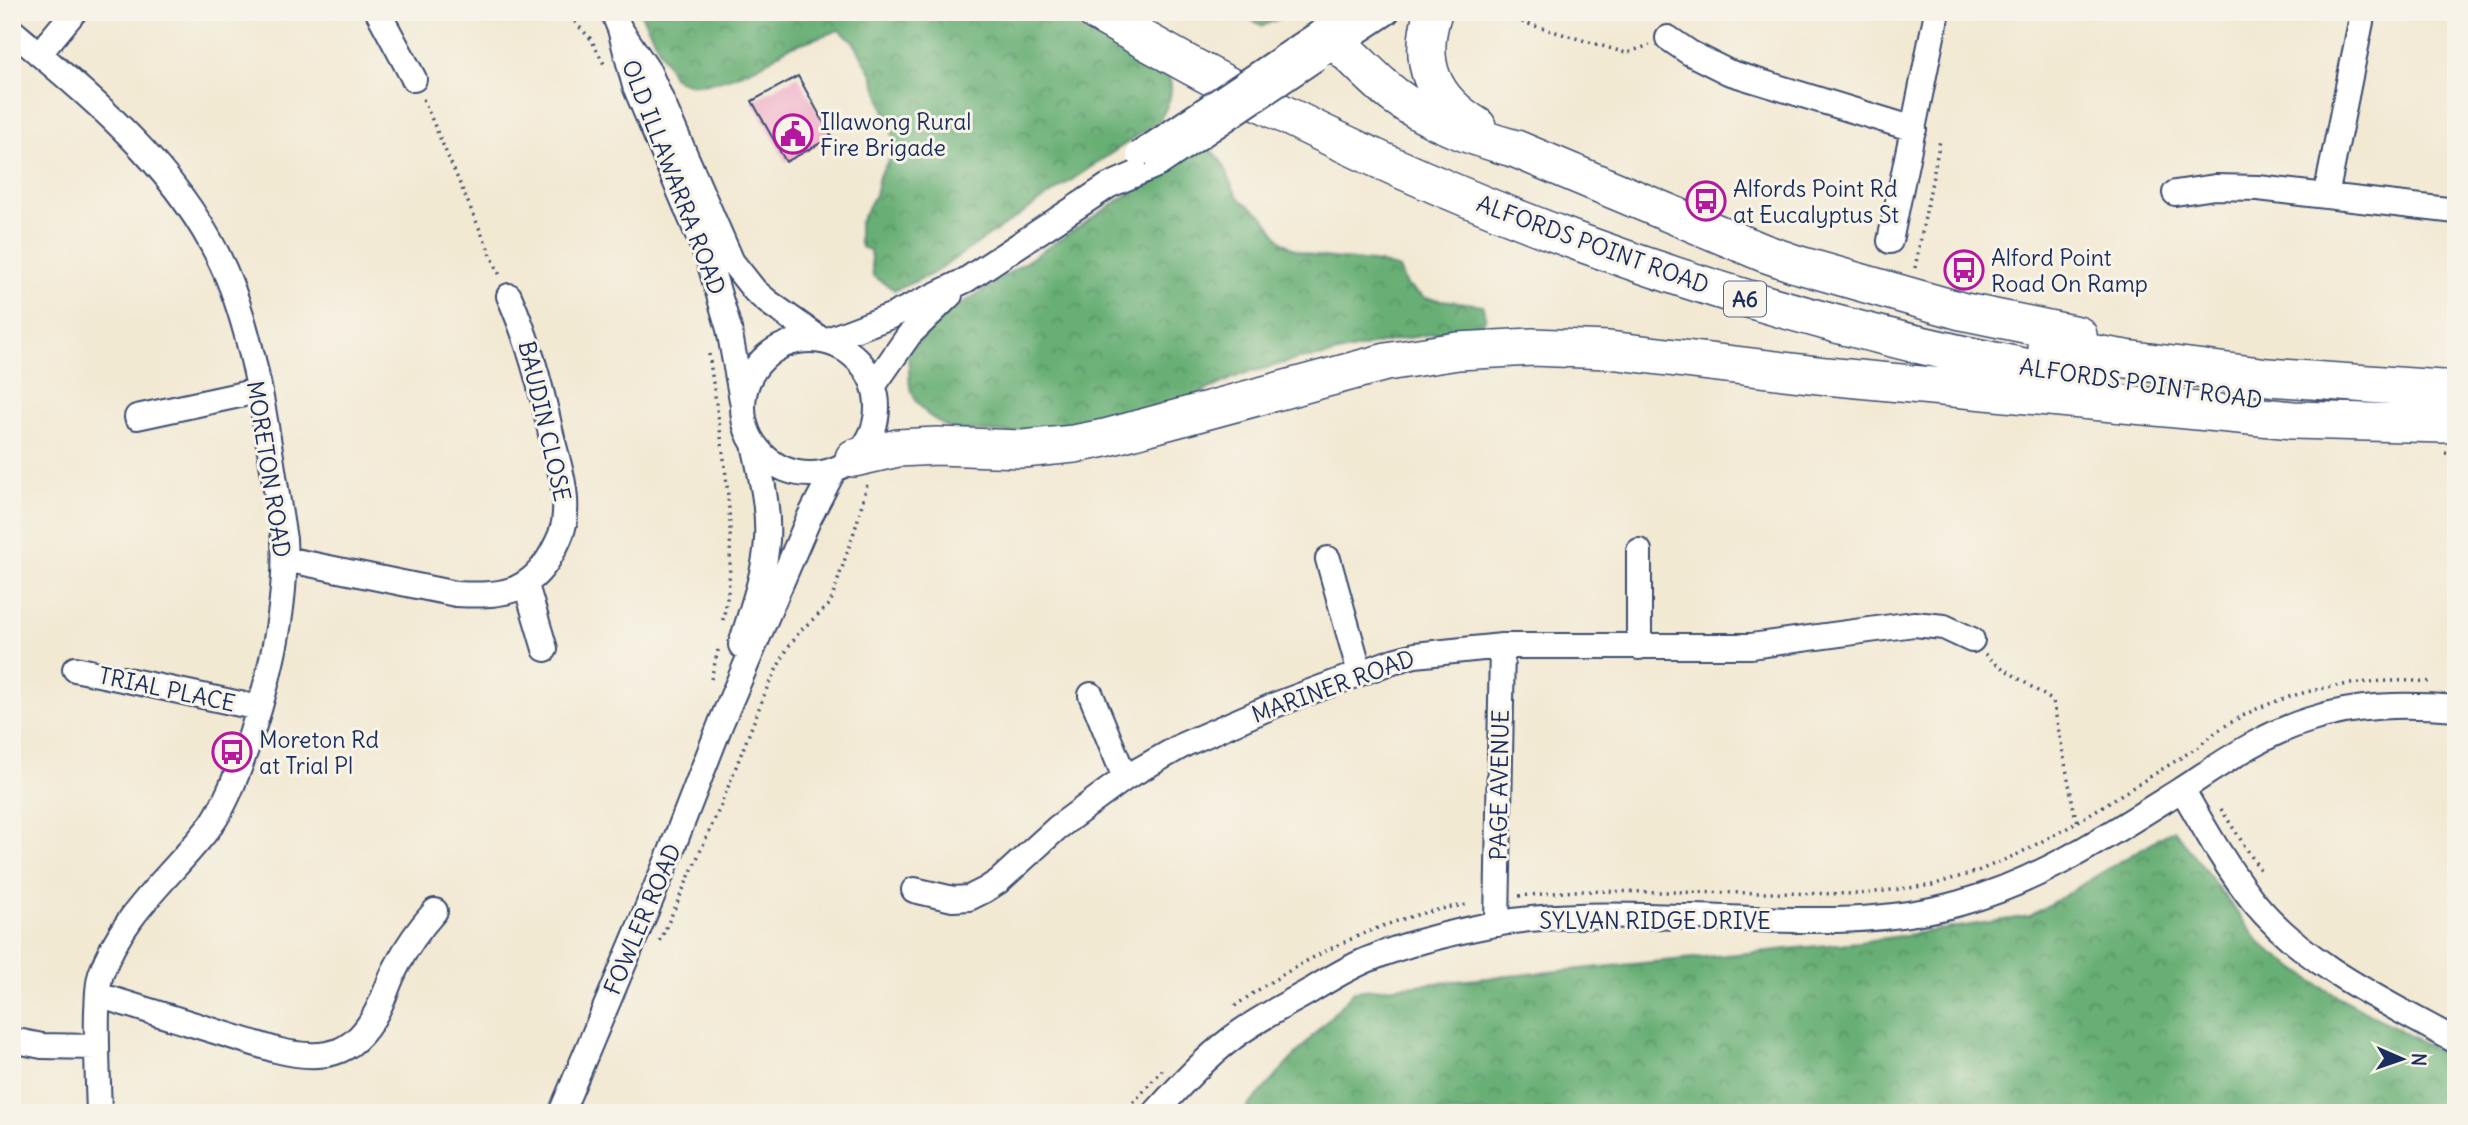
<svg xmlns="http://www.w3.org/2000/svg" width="2468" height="1125" font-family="Delius,sans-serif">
	<defs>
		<pattern id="forest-crowns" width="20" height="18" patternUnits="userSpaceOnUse" patternTransform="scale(1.75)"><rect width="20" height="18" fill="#67af75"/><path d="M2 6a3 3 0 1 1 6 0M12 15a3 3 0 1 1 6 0" fill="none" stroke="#548f63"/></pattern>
	</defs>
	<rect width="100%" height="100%" fill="#f7f3e8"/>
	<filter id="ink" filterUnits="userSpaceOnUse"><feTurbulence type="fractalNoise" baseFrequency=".0143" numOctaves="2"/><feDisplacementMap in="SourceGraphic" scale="14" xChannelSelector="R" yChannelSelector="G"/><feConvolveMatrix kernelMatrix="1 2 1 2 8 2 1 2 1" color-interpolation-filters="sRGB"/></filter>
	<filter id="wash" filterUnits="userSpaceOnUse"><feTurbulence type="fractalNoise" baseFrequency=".00686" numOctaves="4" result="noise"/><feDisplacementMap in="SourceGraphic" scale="28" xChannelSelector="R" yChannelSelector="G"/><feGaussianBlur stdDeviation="1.57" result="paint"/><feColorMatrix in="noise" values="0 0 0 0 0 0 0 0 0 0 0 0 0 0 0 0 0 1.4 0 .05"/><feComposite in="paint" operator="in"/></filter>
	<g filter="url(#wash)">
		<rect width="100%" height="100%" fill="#f2e9d3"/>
		<path fill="url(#forest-crowns)" stroke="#416f6a" stroke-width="2" d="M640 12H1056L1074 25 1109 40 1167 73C1176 90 1168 106 1159 121L932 274 895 290 873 276 870 250 861 247 859 240V224L875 195 879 176 890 158 895 142 872 74 853 41 839 30C822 36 804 42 787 48 781 51 775 57 769 60 749 72 691 97 673 76Z
			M1235 12H1293L1263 26Z
			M1204 144C1211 150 1218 156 1223 164 1229 176 1230 186 1239 198 1246 205 1254 208 1261 214 1275 228 1276 243 1299 251 1332 263 1368 256 1399 269L1406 285 1425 298 1482 305 1486 317 1482 325 1380 343 1325 356 1299 359 1240 375 1198 394 1058 435 951 430 928 415 916 401 910 388 908 352 947 314Z
			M2174 829 2260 943 2321 987 2456 1061V1113H1242L1354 991 1860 942 2030 916Z"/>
		<g id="blocks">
			<path fill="#efa5c5" d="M798 76 832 137 786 162 752 101Z"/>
		</g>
	</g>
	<g filter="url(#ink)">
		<use href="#blocks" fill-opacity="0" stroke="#3b4b70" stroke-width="2"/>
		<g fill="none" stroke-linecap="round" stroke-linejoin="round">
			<g stroke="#3b4b70" stroke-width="28">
				<path id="minor" d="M378 12 414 79
					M613 12 620 29 649 72 732 262 755 291 768 302 823 341
					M620 29 635 86 709 261 729 329 742 400
					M12 31C99 104 191 179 232 288 261 366 270 457 284 539 288 610 266 697 241 763 233 784 224 807 211 825 173 875 122 913 101 974 97 986 98 999 97 1011 96 1045 98 1079 99 1113
					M1668 38 1690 53 1728 72 1914 129
					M1300 46 1351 12
					M1328 51 1387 12
					M39 54 74 12
					M2175 193 2215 187 2258 188 2456 211
					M2326 196 2363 12
					M1890 241 1937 12
					M743 407a67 67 0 1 1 134 0a67 67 0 1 1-134 0Z
					M825 341 891 316 966 280 1108 186 1159 164
					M874 385 909 335 950 295
					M137 417 258 391
					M285 559 456 594C499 596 529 595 552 553 559 540 565 528 565 513 567 488 557 459 551 434 541 386 529 341 509 296
					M1328 559 1360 673
					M526 585 545 649
					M741 645C751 611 765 575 767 540 769 508 761 476 754 444
					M1639 647V551
					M75 669 259 708
					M1091 695 1125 778
					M2182 789C2204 827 2226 867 2254 902 2307 966 2384 1001 2456 1041
					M914 890 953 899 969 898 985 890 999 881 1057 828 1125 778 1185 744 1275 705 1393 661 1415 655 1502 646H1751L1914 624 1944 627 1972 640
					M1497 924 1502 646
					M98 995 276 1050C328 1063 358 1054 381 1003 387 990 391 976 398 964 408 944 420 928 435 911
					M12 1040 42 1046 96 1047
					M561 1113 670 854 721 723 809 518 834 470
					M1155 1113C1179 1087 1203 1060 1231 1039 1255 1020 1284 1006 1310 991 1330 979 1350 966 1372 958 1410 942 1454 932 1495 924 1559 912 1628 916 1693 917 1783 919 1872 928 1960 903 2040 881 2109 835 2179 791 2221 764 2261 735 2309 720 2357 704 2406 704 2456 708"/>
			</g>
			<g stroke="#3b4b70" stroke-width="40">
				<path id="highway" d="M1096 12C1403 193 1739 320 2090 379
					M1433 12C1417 63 1432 99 1477 126
					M1338 44C1358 61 1375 81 1395 96 1431 123 1473 137 1516 149L1764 253 1796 264 1961 311 2078 335
					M2047 346 2126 359 2268 377 2456 390
					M854 458 898 448 937 446 1023 449 1074 444 1105 438 1386 362 1458 351 1532 347 1609 350 1826 376 2293 420 2444 424"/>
			</g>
			<path stroke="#3b4b70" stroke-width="3.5" stroke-dasharray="2 5" stroke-linecap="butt" d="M565 12 591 39 605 66
				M1495 14 1626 53 1650 45
				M423 99 501 278
				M1915 268 1940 140
				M709 354C719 429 735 505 729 581 728 596 725 610 722 624
				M2445 453 2456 455
				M1985 654 1995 663 2053 701 2075 815 2078 821
				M711 679 719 646
				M2221 809 2262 873
				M1519 896 1575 891 1860 894 1932 885 1978 871 2018 854 2069 827 2198 747C2257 692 2355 676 2433 682
				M660 941 721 805 769 683 789 646 800 631 830 604 857 523 867 484
				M1235 1006C1297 961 1390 913 1467 905
				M1124 1113 1163 1069"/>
			<use href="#minor" stroke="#fff" stroke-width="24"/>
			<use href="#highway" stroke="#fff" stroke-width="37"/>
			<g stroke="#3b4b70" stroke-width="28" stroke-linecap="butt">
				<path id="minor-bridge" d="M1139 154 1300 46
					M1159 164 1318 57"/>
			</g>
			<use href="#minor-bridge" stroke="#fff" stroke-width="24"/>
		</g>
	</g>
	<defs>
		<g id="civic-ring" transform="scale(2.0125)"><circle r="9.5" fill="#f7f3e8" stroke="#b5179e" stroke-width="1.5"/><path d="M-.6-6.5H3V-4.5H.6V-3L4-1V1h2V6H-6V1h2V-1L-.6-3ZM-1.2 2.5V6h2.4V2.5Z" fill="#b5179e"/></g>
		<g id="bus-ring" transform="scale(2.0125)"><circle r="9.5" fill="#f7f3e8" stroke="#b5179e" stroke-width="1.5"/><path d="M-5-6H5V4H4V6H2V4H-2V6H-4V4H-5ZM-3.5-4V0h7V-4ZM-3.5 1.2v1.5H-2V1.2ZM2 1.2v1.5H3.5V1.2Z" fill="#b5179e"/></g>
	</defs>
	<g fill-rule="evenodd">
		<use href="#civic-ring" x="793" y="134"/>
		<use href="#bus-ring" x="1706" y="201"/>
		<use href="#bus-ring" x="1964" y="270"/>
		<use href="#bus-ring" x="232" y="752"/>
	</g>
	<g text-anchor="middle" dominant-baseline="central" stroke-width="6" stroke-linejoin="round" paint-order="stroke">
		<rect fill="#f7f3e8" stroke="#5d6a87" stroke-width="2" x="1724" y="281.5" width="42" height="35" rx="5"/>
		<g font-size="21" font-weight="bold" fill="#1b2f5e">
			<text x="1745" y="299">A6</text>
		</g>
		<g font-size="23" fill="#1b2f5e" stroke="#f7f3e8" text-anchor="start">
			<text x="820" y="121">Illawong Rural<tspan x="820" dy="26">Fire Brigade</tspan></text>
			<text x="1733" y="188">Alfords Point Rd<tspan x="1733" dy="26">at Eucalyptus St</tspan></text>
			<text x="1991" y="257">Alford Point<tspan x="1991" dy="26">Road On Ramp</tspan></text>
			<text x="259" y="739">Moreton Rd<tspan x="259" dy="26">at Trial Pl</tspan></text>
		</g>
		<g font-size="23" fill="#1b2f5e" stroke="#f7f3e8">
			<text transform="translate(674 177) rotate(69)">OLD ILLAWARRA ROAD</text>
			<text transform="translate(1593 244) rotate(20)">ALFORDS POINT ROAD</text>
			<text transform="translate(2141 383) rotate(8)">ALFORDS POINT ROAD</text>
			<text transform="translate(545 421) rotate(77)">BAUDIN CLOSE</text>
			<text transform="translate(269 469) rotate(81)">MORETON ROAD</text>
			<text transform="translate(1333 686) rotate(-20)">MARINER ROAD</text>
			<text transform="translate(167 689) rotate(12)">TRIAL PLACE</text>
			<text transform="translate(1499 785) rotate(-89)">PAGE AVENUE</text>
			<text transform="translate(642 919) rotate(-67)">FOWLER ROAD</text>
			<text x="1655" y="920">SYLVAN RIDGE DRIVE</text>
		</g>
	</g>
	<rect width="2468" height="1125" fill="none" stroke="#f7f3e8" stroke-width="42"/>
	<g transform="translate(2402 1059) rotate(92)" stroke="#f7f3e8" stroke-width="5" paint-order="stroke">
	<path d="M0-5L12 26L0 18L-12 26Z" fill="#1b2f5e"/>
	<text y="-10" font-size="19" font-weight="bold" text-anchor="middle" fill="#1b2f5e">N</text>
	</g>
</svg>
